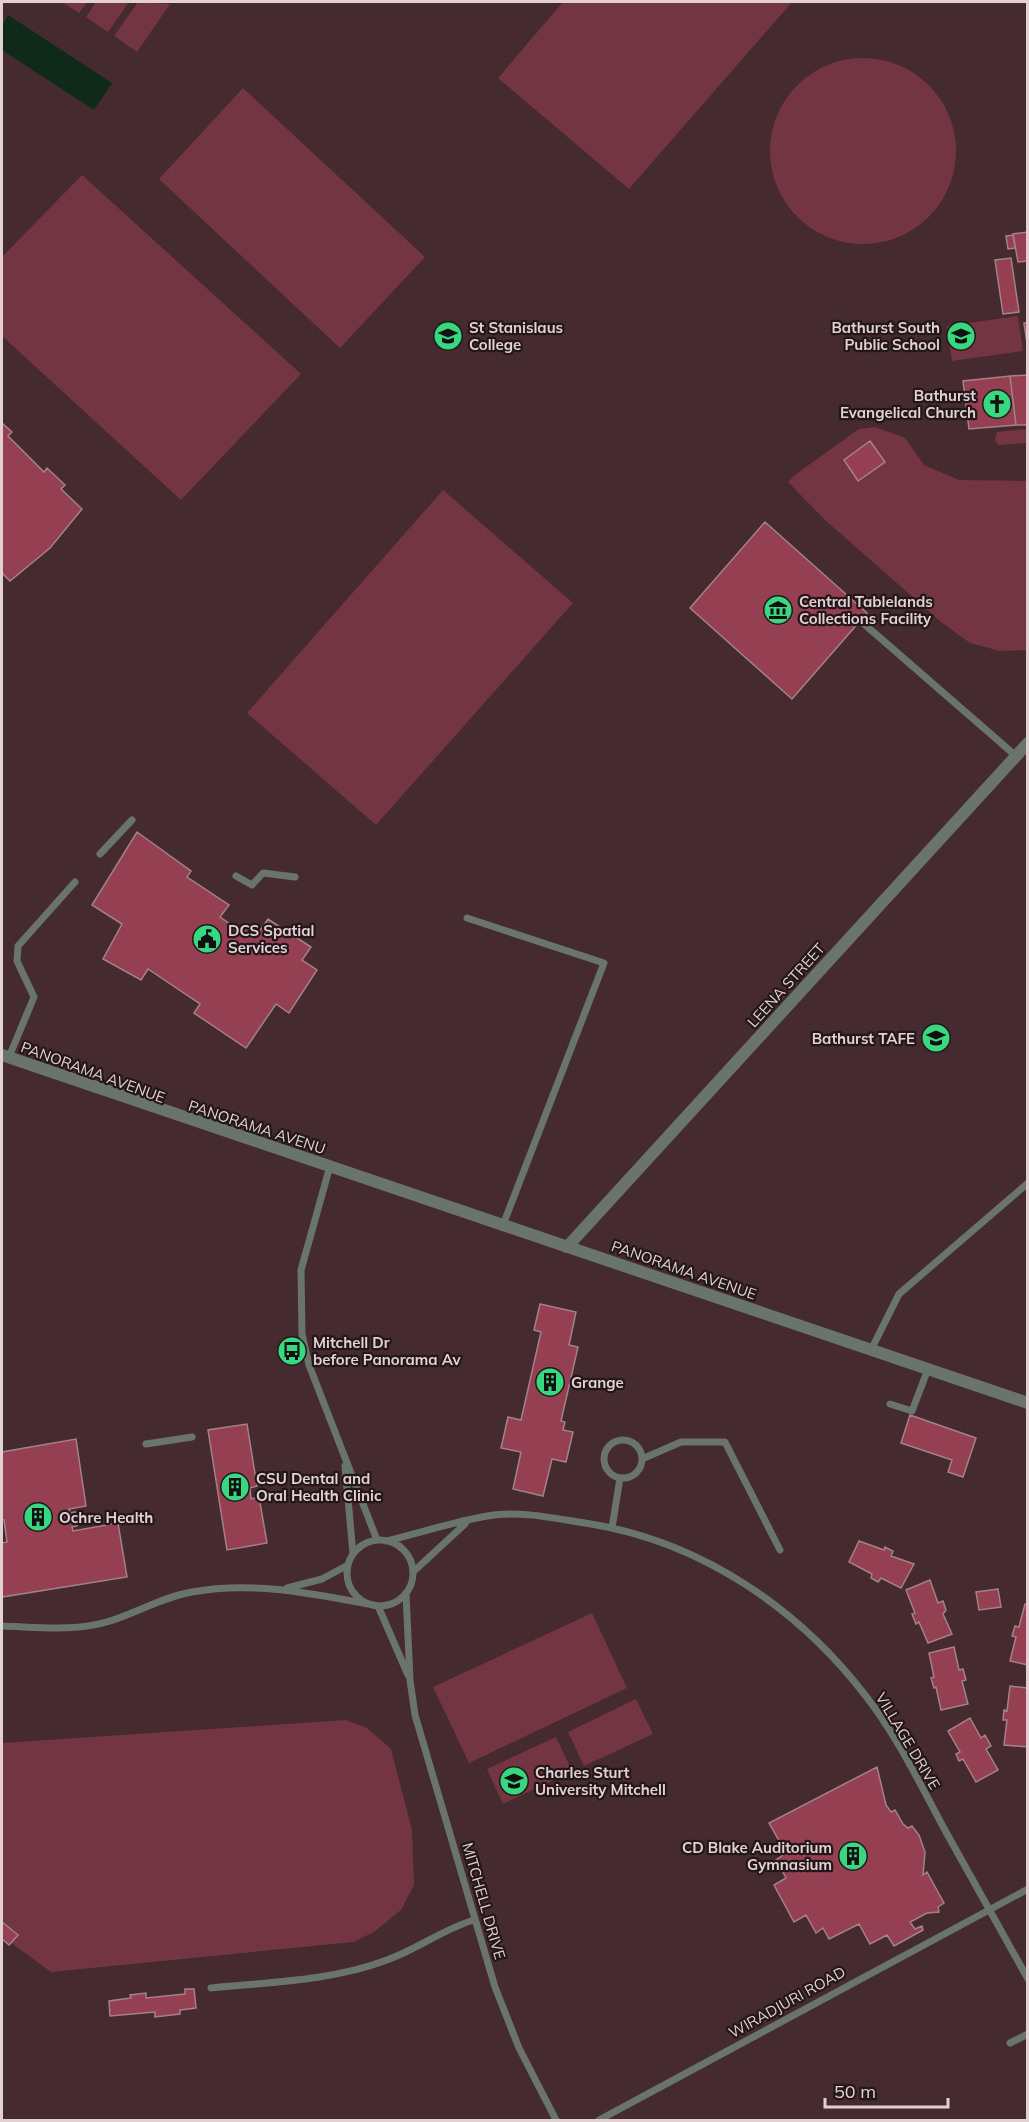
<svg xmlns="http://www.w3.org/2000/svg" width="1029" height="2122" font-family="Mulish,sans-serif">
	<rect width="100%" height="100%" fill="#452a2f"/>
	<path fill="#743543" d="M62 2H87L79 13Z
		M96 2H129L108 32 86 17Z
		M138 2 170 4 137 52 114 36Z
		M563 2H792L629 189 498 78Z
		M770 151a93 93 0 1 1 186 0a93 93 0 1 1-186 0Z
		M243 88 425 257 340 348 159 179Z
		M82 175 301 374 181 500 2 336V257Z
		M1018 316 1023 351 952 361 947 326Z
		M875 427 905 438 924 465 959 480 1027 481V650L1000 651 970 643 941 622 824 519 788 482 796 474 859 429Z
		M1027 429V443L998 445 995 440 997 432Z
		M443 490 573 603 376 825 247 713Z
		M592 1613 627 1688 469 1763 433 1687Z
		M636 1699 653 1734 584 1766 568 1732Z
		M346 1720 367 1728 391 1749 412 1830 414 1885 401 1910 374 1932 353 1942 51 1972 2 1936V1743Z
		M556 1737 572 1771 503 1804 487 1769Z"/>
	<path fill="#0f2a19" d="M8 15 112 83 94 110 2 50V25Z"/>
	<path fill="#953f53" stroke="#a38287" stroke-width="1.5" d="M1028 232V261L1018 262 1013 234Z
		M1013 235 1015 248 1008 249 1006 236Z
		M1011 258 1019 312 1003 314 995 260Z
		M1024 323H1028V350Z
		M1028 375V425H1016L1010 376Z
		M1010 376 1016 425 969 429 963 381Z
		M2 423 12 432 8 436 44 472 47 468 65 485 61 489 82 509 50 548 10 581 2 573Z
		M870 441 885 462 858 481 844 460Z
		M765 522 867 613 792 699 690 608Z
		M137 832 191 871 187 877 229 905 220 917 242 932 247 924 259 932 268 919 311 947 302 960 317 970 289 1013 276 1004 246 1048 194 1013 200 1004 148 969 141 980 103 959 122 924 92 905Z
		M540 1304 576 1312 569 1345 578 1347 561 1421 565 1422 563 1430 573 1432 566 1462 552 1459 543 1496 513 1489 521 1452 501 1448 508 1417 521 1420 541 1332 534 1330Z
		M910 1415 976 1438 963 1477 948 1472 952 1460 901 1443Z
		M247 1424 257 1486 250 1488 251 1499 259 1497 267 1543 227 1550 208 1430Z
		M76 1439 86 1506 69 1509 70 1513 75 1512 77 1526 72 1527 73 1531 118 1523 127 1577 2 1597V1543L7 1542 4 1520H2V1452Z
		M859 1541 884 1550 885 1547 893 1551 891 1556 914 1564 901 1588 881 1578 878 1582 871 1578 872 1574 849 1562Z
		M930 1580 938 1603 943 1601 946 1610 943 1614 952 1634 928 1643 919 1622 916 1624 912 1614 915 1613 906 1590Z
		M998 1589 1001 1607 979 1610 976 1592Z
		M1025 1604 1028 1605V1665L1010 1661 1016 1637 1012 1636 1015 1626 1019 1627Z
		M954 1647 959 1670 963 1669 966 1680 962 1681 968 1704 941 1710 936 1687 934 1688 931 1678 934 1677 929 1653Z
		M1010 1686 1028 1688V1747L1004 1745 1007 1720H1003L1004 1710 1007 1711Z
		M970 1718 981 1738 985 1735 991 1746 986 1749 998 1770 976 1782 963 1759 959 1761 956 1754 960 1752 948 1731Z
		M877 1767 886 1805 891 1812 895 1810 903 1824 908 1828 912 1826 919 1835 925 1852 923 1875 927 1872 944 1903 938 1907 939 1912 927 1913 910 1922 915 1929 922 1926 923 1930 894 1946 887 1935 870 1944 859 1924 829 1939 823 1928 816 1933 806 1915 794 1922 774 1885 786 1878 776 1860 786 1853 769 1823Z
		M2 1922 18 1935 9 1945 2 1939Z
		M185 1989H194L196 2008 180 2010V2014L155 2017V2012L110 2016 109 2001 131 1998 130 1995 146 1993V1998L185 1994Z"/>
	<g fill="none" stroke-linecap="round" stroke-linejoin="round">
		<path stroke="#69746c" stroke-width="7" d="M863 623 1016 756
			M100 854 132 820
			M236 876 252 885 263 873 295 877
			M467 918 604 963 503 1225
			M9 1057 34 997 17 961 18 946 75 882
			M330 1166 301 1270 302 1334 309 1365 377 1540
			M871 1350 899 1294 1028 1183
			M890 1404 912 1411 928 1369
			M604 1459a19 19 0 1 1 38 0a19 19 0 1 1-38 0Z
			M146 1444 192 1437
			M642 1459 681 1442H725L780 1550
			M345 1466 353 1554
			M612 1528 620 1478
			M347 1573a33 33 0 1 1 66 0a33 33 0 1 1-66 0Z
			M386 1541C419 1533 453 1522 487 1516 520 1510 558 1519 591 1524 701 1542 798 1608 865 1695 898 1737 921 1786 946 1832 973 1881 1001 1930 1028 1979
			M413 1572 465 1524
			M287 1588 322 1579 348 1565
			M406 1593 410 1680 415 1715 495 1987 519 2048 556 2120
			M378 1606 408 1675
			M2 1626C37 1627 76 1632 110 1621 138 1612 163 1597 192 1592 251 1581 310 1593 368 1604
			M211 1988C271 1982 331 1981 387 1960 418 1949 443 1929 474 1920
			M1010 2043 1028 2034
			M599 2120 1028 1889"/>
		<path stroke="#69746c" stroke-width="12" d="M567 1247 1028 743"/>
		<path stroke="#69746c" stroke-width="12" d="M2 1055C343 1173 686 1286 1028 1403"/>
	</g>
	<defs>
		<g id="school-disc" transform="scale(1.5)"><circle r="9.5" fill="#38d880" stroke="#231719"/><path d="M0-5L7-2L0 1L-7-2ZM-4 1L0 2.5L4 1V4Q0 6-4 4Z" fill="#111"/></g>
		<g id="church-disc" transform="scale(1.5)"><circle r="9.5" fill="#38d880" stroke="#231719"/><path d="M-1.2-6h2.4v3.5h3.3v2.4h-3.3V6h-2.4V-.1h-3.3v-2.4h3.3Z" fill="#111"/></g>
		<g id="museum-disc" transform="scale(1.5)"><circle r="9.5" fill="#38d880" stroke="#231719"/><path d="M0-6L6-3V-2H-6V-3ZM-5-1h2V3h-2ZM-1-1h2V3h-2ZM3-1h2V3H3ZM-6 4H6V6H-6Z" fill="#111"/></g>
		<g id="civic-disc" transform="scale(1.5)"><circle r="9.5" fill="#38d880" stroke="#231719"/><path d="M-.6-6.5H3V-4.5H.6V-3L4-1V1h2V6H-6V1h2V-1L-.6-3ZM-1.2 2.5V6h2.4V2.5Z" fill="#111"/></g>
		<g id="university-disc" transform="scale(1.5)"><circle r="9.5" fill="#38d880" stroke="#231719"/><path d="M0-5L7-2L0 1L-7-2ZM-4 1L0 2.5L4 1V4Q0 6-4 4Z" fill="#111"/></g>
		<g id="bus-disc" transform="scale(1.5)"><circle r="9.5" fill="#38d880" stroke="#231719"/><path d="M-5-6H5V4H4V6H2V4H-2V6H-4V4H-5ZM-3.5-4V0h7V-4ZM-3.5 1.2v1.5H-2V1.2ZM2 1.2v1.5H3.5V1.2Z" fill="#111"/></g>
		<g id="building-disc" transform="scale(1.5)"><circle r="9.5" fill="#38d880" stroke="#231719"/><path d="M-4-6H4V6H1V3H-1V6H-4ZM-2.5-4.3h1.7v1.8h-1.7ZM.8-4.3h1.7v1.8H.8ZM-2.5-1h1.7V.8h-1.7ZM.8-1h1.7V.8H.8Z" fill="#111"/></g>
	</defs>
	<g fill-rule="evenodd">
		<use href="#school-disc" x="448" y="336"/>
		<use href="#school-disc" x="961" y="336"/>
		<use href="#church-disc" x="997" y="404"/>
		<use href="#museum-disc" x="778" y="610"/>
		<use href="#civic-disc" x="207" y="939"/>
		<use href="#university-disc" x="936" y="1038"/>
		<use href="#bus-disc" x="292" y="1351"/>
		<use href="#building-disc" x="550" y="1382"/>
		<use href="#building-disc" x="235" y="1487"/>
		<use href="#building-disc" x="38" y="1517"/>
		<use href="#university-disc" x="514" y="1781"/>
		<use href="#building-disc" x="853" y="1856"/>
	</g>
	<g text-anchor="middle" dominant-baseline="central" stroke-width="4.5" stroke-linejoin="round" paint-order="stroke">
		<g font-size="15" font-weight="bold" fill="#e2d0d2" stroke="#231719" text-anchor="start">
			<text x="469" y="327">St Stanislaus<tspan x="469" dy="17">College</tspan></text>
			<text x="940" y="327" text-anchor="end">Bathurst South<tspan x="940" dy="17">Public School</tspan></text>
			<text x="976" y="395" text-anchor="end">Bathurst<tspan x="976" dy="17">Evangelical Church</tspan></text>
			<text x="799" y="601">Central Tablelands<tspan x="799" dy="17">Collections Facility</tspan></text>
			<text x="228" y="930">DCS Spatial<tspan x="228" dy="17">Services</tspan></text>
			<text x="915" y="1038" text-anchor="end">Bathurst TAFE</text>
			<text x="313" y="1342">Mitchell Dr<tspan x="313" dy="17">before Panorama Av</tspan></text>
			<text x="571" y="1382">Grange</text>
			<text x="256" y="1478">CSU Dental and<tspan x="256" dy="17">Oral Health Clinic</tspan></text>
			<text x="59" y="1517">Ochre Health</text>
			<text x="535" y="1772">Charles Sturt<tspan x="535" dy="17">University Mitchell</tspan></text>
			<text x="832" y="1847" text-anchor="end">CD Blake Auditorium<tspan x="832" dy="17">Gymnasium</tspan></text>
		</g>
		<g font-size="15" fill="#e2d0d2" stroke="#231719">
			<text transform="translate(786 985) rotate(-48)">LEENA STREET</text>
			<text transform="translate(93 1072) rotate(20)">PANORAMA AVENUE</text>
			<text transform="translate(257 1127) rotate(18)">PANORAMA AVENU</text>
			<text transform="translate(684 1270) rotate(19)">PANORAMA AVENUE</text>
			<text transform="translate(908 1741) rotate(59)">VILLAGE DRIVE</text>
			<text transform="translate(484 1901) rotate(74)">MITCHELL DRIVE</text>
			<text transform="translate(787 2002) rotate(-29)">WIRADJURI ROAD</text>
		</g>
	</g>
	<rect width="1029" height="2122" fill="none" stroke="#e2d0d2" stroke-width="6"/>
	<path d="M825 2098v9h123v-9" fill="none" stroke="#e2d0d2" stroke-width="3"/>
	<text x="834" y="2098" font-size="18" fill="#e2d0d2" stroke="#231719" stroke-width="4.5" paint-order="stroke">50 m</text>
</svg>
